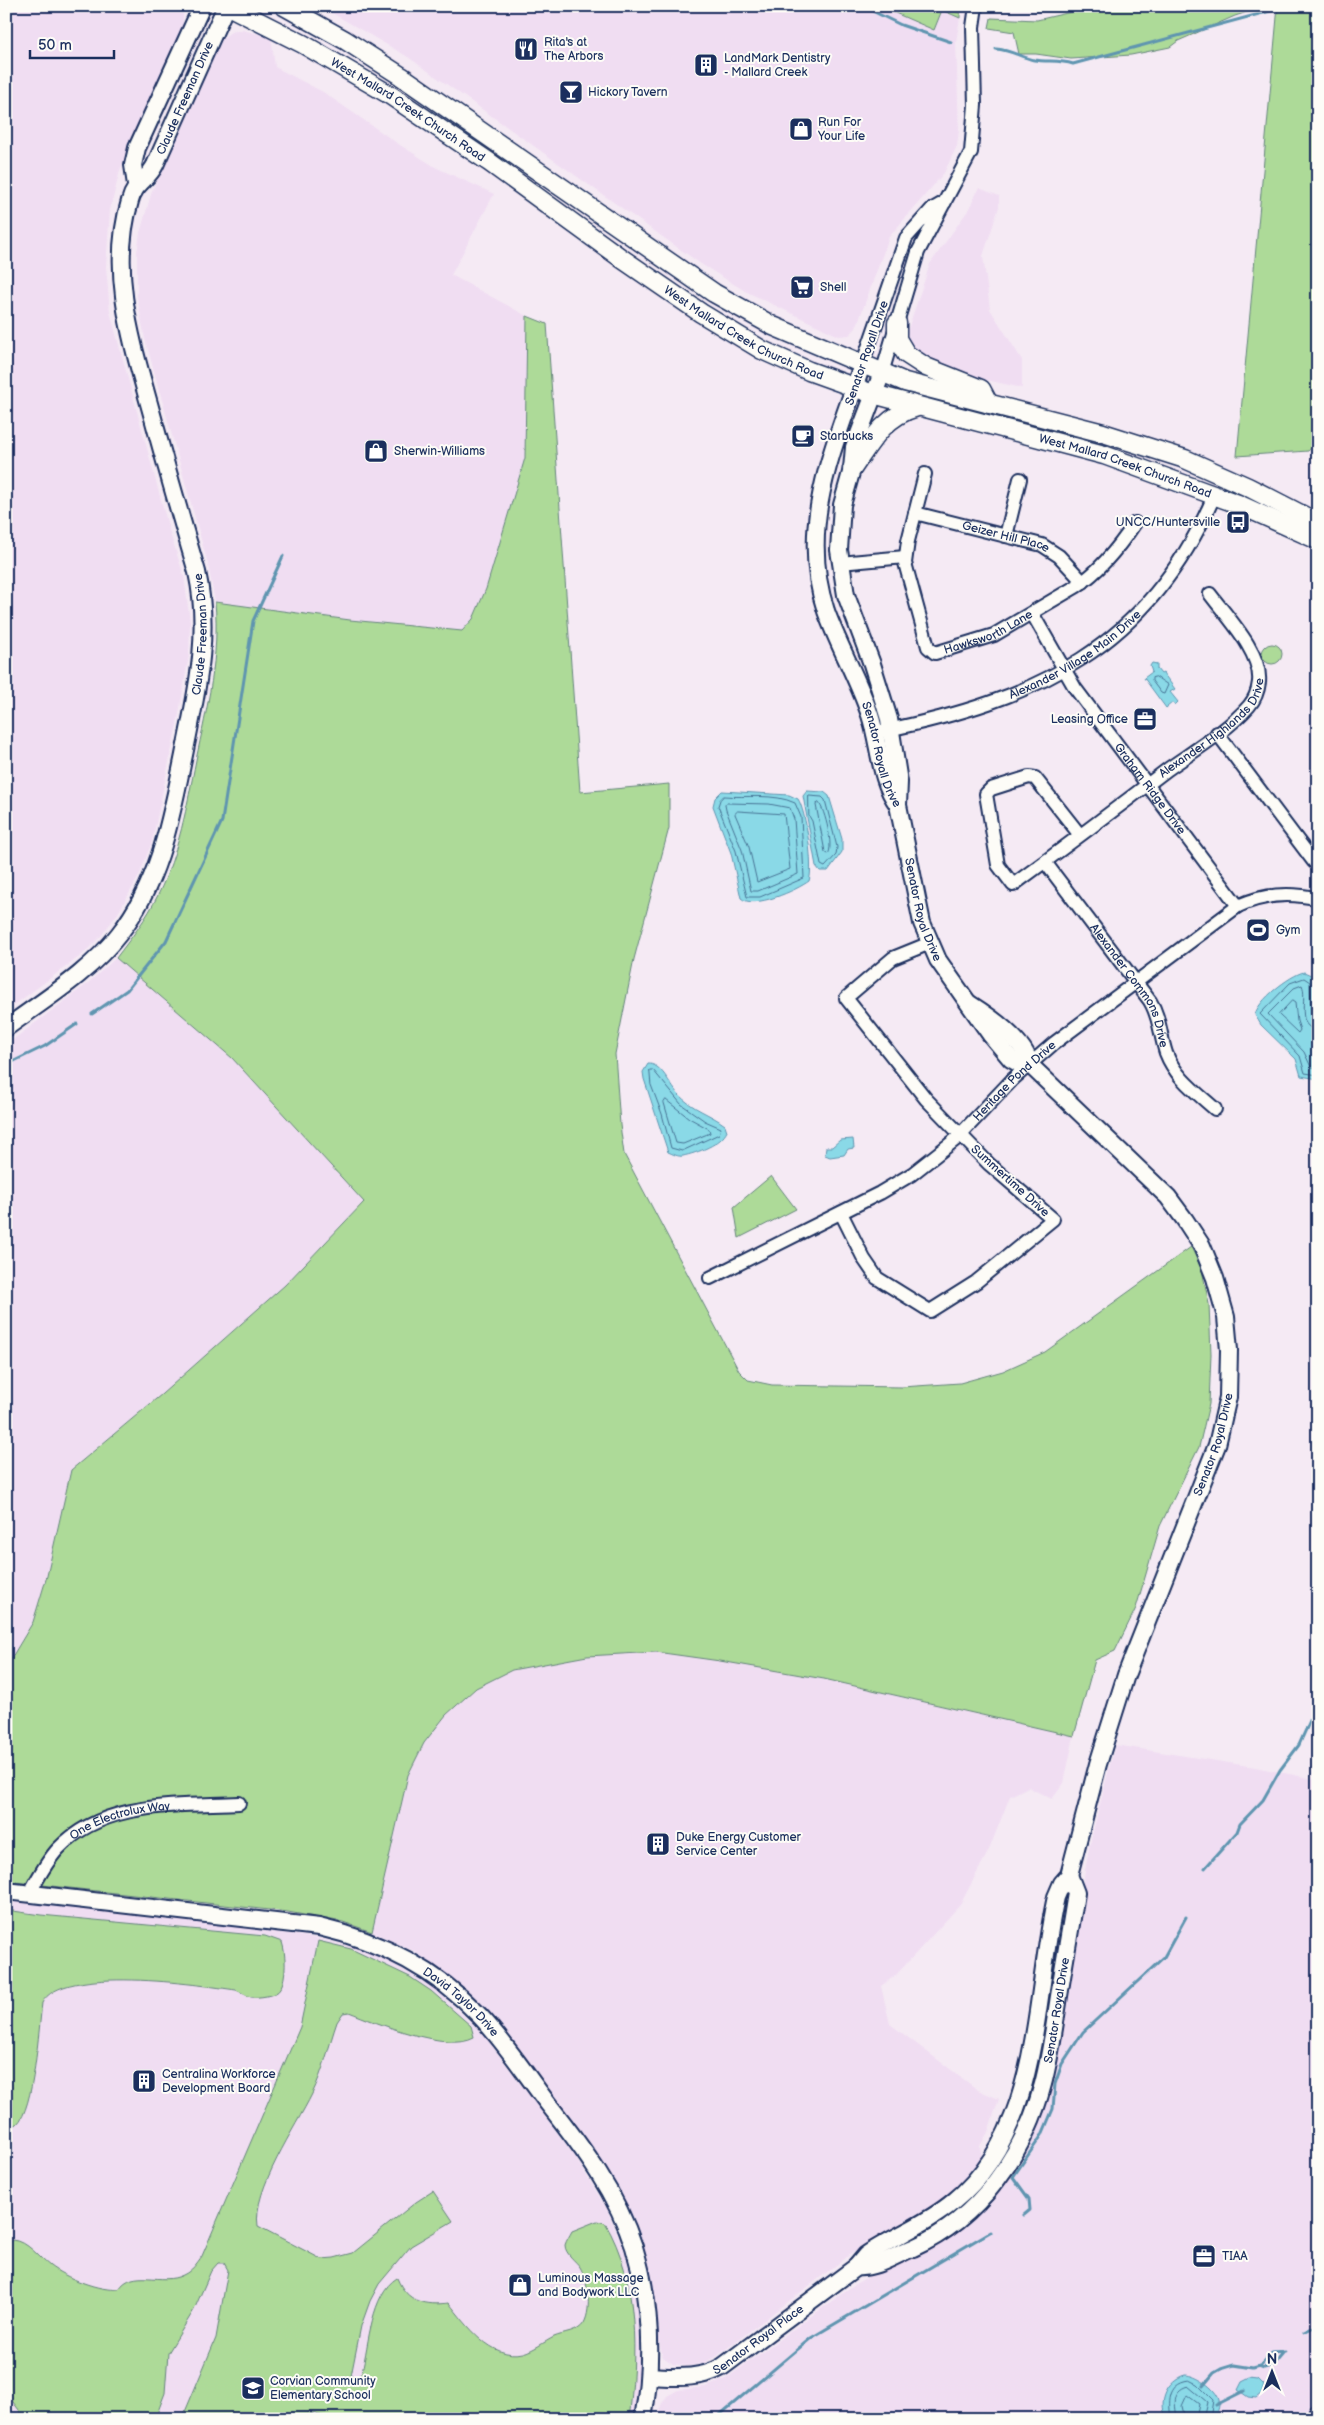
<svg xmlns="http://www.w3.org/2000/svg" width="1324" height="2425" font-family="'Balsamiq Sans',sans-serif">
	<rect width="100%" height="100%" fill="#f5eaf4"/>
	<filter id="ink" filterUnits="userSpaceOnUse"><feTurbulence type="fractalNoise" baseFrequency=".02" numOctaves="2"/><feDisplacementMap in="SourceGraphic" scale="10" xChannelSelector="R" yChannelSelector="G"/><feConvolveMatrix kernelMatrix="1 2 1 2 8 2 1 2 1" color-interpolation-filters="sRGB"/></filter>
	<g filter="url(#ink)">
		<path fill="#f0ddf2" d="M6 6H181L183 10V27L120 170 110 210 106 266 110 312 170 533 184 576 190 622 189 655 178 719 152 842 139 876 118 913 101 936 83 954 6 1011Z
			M320 6H879L934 30 942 10 960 18 956 42 959 130 957 146 944 173 889 237 856 328 849 335 839 336 745 291 701 264 408 57Z
			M242 30 271 37 275 67 323 92 400 145 437 168 494 194 451 275 527 316 525 458 486 589 473 619 462 631 350 620 215 602 208 564 145 339 137 296V252L140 233 152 191 220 40 231 32Z
			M979 188 999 196V207L983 256 990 309 1022 360V388L952 372 915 353 908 344 907 332 930 264 969 209Z
			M116 958 232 1058 364 1202 285 1285 162 1394 71 1470 47 1576 33 1622 6 1667V1045L87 984Z
			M656 1652 720 1661 824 1679 1074 1736 1064 1783 1052 1799 1028 1787 1010 1796 989 1850 960 1905 896 1975 881 1986 890 2024 978 2090 999 2099 988 2132 980 2146 982 2160 966 2181 922 2219 851 2254 717 2356 704 2363 689 2366 673 2364 663 2357 660 2346 654 2290 645 2253 633 2216 605 2166 581 2132 504 2029 478 2000 414 1951 372 1932 408 1775 424 1743 446 1715 476 1688 512 1670 587 1656Z
			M1115 1745 1255 1767 1318 1780V2419H659L661 2405 667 2396 678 2390 705 2387 724 2380 855 2284 894 2263 1009 2171 1066 1978 1090 1843Z
			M6 1901 248 1927 321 1939 365 1950 400 1968 436 1990 484 2035 574 2155 607 2209 626 2255 637 2310 640 2367 633 2419H6Z"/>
		<path fill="#adda98" stroke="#64847b" d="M879 6H933L960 13V18L942 10 934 30Z
			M1097 6H1266L1235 16 1178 41 1170 47 1131 55 1071 59 1036 54H1019L1014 32 989 28 991 18 1037 20Z
			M1278 6H1318V442L1308 451 1237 456Z
			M527 316 547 324 580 792 669 784V828L634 959 615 1054 620 1125 624 1154 739 1371 748 1380 772 1385 902 1387 960 1383 1003 1371 1045 1352 1191 1247 1202 1270 1209 1304 1211 1354 1209 1404 1199 1447 1160 1526 1136 1608 1115 1651 1095 1660 1074 1736 824 1679 720 1661 656 1652 587 1656 512 1670 476 1688 446 1715 424 1743 408 1775 372 1932 343 1922 288 1912 6 1881V1667L33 1622 47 1576 71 1470 162 1394 285 1285 364 1202 232 1058 116 958C131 938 147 918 158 895 179 852 187 806 196 760 207 708 220 655 215 602L350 620 462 631 473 619 486 589 525 458Z
			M1262 654a10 10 0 1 1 20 0a10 10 0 1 1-20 0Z
			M771 1176 796 1209 739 1238 734 1207Z
			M6 1910 41 1915 265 1936 282 1942C286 1954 287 1977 280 1989 277 1996 257 1998 251 1997 246 1996 241 1992 236 1990 200 1985 61 1964 42 2003 39 2027 34 2109 17 2124 14 2126 9 2127 6 2128Z
			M318 1941 351 1949 410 1977 431 1991 471 2026 474 2037C447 2052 377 2023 349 2012L343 2013 337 2022C329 2045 323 2072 312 2094 296 2127 252 2190 258 2226L321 2259 334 2258 353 2253 416 2202 433 2191 453 2221 411 2246 379 2284 370 2301 361 2326 350 2381 357 2380 362 2371C369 2344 371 2294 397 2278 407 2302 424 2306 449 2303 467 2325 491 2360 523 2353 534 2350 544 2342 554 2337 563 2333 578 2333 584 2323 592 2308 588 2281 580 2267 576 2261 565 2254 565 2245 566 2241 570 2235 572 2231L597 2221 605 2223C639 2280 637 2356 629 2419H335L308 2412 321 2419H182L216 2338 228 2270 224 2263H218L211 2271 194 2310 168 2353 165 2393 155 2419H26L6 2393V2247L13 2240C28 2241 38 2257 50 2266 64 2277 101 2292 119 2289 133 2267 162 2286 183 2275 192 2271 197 2263 202 2256L300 2027Z"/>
		<path fill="#8ad9e7" stroke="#5e95b0" d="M1152 663 1157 664V669L1161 674 1163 673C1167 678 1171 684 1175 689L1170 692 1178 702 1175 705 1173 702 1166 708 1144 678 1152 672 1150 666Z
			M722 791 789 795 798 799C806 811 814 867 809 881 797 890 753 910 741 898L731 853 713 806 715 798Z
			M807 791 824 792 829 796 842 839V852L828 871H820L816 866 803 796Z
			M1304 972 1311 975 1315 980 1314 1005 1318 1031V1079L1301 1076 1296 1059 1261 1025 1255 1015C1257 1001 1290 975 1304 972Z
			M648 1064C661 1063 670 1085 678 1094 693 1110 709 1113 725 1125L727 1131C722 1144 697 1153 683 1156 678 1157 673 1154 668 1152L644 1079 643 1072Z
			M853 1139 854 1148 848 1149 844 1155 830 1157 825 1155 826 1147H832L840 1140Z
			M1185 2375C1196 2375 1216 2388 1219 2400 1220 2407 1217 2413 1214 2419L1166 2417C1158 2401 1167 2380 1185 2375Z
			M1250 2378 1258 2379 1264 2385 1262 2393 1256 2398 1248 2397 1238 2390 1242 2382Z"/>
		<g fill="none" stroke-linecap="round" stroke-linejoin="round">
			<path stroke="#477395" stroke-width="1" d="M1156 677 1168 685 1164 694 1161 693 1152 681V678Z
				M724 796C746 798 774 793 795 803L801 817 804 878 760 897H747L736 851 718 806 720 800Z
				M809 796 822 797 825 800 837 847 836 855 825 867 821 865 812 821 809 816Z
				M727 803 769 804 790 808 794 819 798 874 758 891H751L742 850 726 810 725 805Z
				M819 803C825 810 834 847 828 854L825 852 816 805Z
				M738 811 784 814 790 869 757 882 749 847 735 814Z
				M1292 1001 1295 1003 1297 1021 1300 1030 1298 1033 1279 1015Z
				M1318 1024 1311 1020 1310 982 1304 978 1290 983 1260 1014 1300 1056 1305 1073 1318 1075
				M1318 1030C1294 1028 1308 998 1302 985L1294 988 1268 1014 1304 1052 1311 1067 1318 1068
				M650 1070H653L681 1104 705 1121 721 1128 719 1134 682 1151 671 1148 662 1114 651 1085Z
				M666 1100 689 1118 709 1129 710 1133 683 1144 676 1143 664 1103Z
				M1171 2419C1169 2403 1166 2383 1189 2380L1197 2384 1213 2400 1210 2419
				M1177 2419C1176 2406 1170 2391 1188 2386L1207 2402 1203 2419
				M1185 2419 1182 2406 1187 2395 1199 2404 1196 2419"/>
			<path stroke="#5e95b0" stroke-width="3" d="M862 6 901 25 951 42
				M996 49C1010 50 1021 57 1034 60 1048 62 1060 60 1073 64L1278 9 1303 6
				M92 1014 127 990 166 941 222 821 253 621 283 556
				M6 1065 45 1046 77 1024
				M1205 1868 1237 1832 1240 1824 1263 1800 1280 1770 1299 1745 1312 1716 1318 1711
				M1024 2215 1030 2210 1029 2199 1013 2177 1042 2135 1053 2109 1055 2084 1062 2064 1083 2032 1164 1957 1186 1917
				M1318 2295 1316 2300 1318 2306
				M1304 2332 1318 2325
				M1259 2366 1264 2368 1273 2365 1283 2353
				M1203 2386 1214 2373 1221 2369 1234 2365 1253 2368 1260 2366 1272 2353 1285 2352
				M1216 2405 1244 2391
				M715 2419 811 2338 990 2232"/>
			<g stroke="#1b2f5e" stroke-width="16">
				<g id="minor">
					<path d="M862 365 906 238 931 210 945 202"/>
					<path d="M882 373 918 252 971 152 975 105 973 27 976 6"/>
					<path id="s1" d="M925 474 908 541 905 563 928 647 935 653 994 635 1077 586C1101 570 1119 547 1135 523"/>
					<path id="s2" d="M915 513 1042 545 1059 556 1083 582"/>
					<path d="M1006 536 1020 479"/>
					<path d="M840 563 905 557"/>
					<path id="s3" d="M1032 613 1075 688 1238 906"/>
					<path id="s4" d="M882 731C1036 700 1149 648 1214 496"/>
					<path d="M1217 733 1314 862"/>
					<path id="s5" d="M1080 835 1035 778 1029 777 991 789 986 794 998 865 1013 885C1065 847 1117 808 1168 769 1195 750 1227 731 1249 706 1255 699 1258 691 1259 682 1262 653 1227 617 1210 594"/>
					<path id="s6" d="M1045 862 1150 1001C1160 1017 1160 1035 1166 1053 1175 1077 1196 1092 1215 1109"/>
					<path d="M841 1213 864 1259 877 1278 930 1311 976 1282 1053 1219 989 1164 926 1099 846 998 893 958 930 943"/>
					<path id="s7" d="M710 1278 880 1193 912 1174 955 1140 1013 1079 1053 1044 1238 906C1264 894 1290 892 1318 899"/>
					<path id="s8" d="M29 1894C38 1878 46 1862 58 1849 104 1800 179 1806 239 1803"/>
					<path d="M1311 2419 1318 2410"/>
				</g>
			</g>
			<g stroke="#1b2f5e" stroke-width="20">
				<g id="tertiary">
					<path d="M136 185 133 165 137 148 202 6"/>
					<path id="s9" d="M862 365C835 446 797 524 826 611 839 647 858 679 870 715 880 745 879 779 898 805"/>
					<path id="s10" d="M882 373 854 447 852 469 842 505 839 550 846 595 872 664 889 719 899 782 898 805 922 923 938 960 990 1034 1011 1059 1018 1063 1030 1065"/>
					<path id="s11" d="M6 1028C45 999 89 973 119 934 160 882 171 818 184 755 196 694 211 635 197 572 182 521 167 470 153 418 134 348 108 274 130 201 135 182 147 181 155 165L226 6"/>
					<path id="s12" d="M6 1891 319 1927C380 1941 436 1970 479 2015 505 2042 526 2075 549 2105 583 2148 617 2194 634 2247 651 2302 653 2362 643 2419"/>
					<path id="s13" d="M856 2267C876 2269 895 2255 913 2248 979 2219 1025 2153 1043 2084 1051 2054 1055 2021 1060 1990 1065 1958 1071 1926 1076 1893L1069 1875"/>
					<path id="s14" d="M649 2376C675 2377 699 2380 722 2367L856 2267 866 2255C894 2236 927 2224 953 2202 1042 2130 1033 1999 1056 1897L1062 1883 1069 1875 1098 1764 1126 1675 1217 1445 1228 1397 1229 1350 1226 1317 1215 1278 1202 1246 1185 1220 1168 1197 1146 1176 1030 1065C1026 1042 989 1016 970 1004"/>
				</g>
			</g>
			<g stroke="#1b2f5e" stroke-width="21">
				<g id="secondary">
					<path id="s15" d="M228 6 303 44 390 95 489 162 621 258 701 313 762 350 809 371 873 394 1104 455 1238 504 1318 540"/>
					<path d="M284 6 345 40 401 76 714 293 773 326 905 382 1103 433 1185 459 1248 487 1318 523"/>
					<path d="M897 323V339L906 354 926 367 981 389 989 404"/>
					<path d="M852 469C870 443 884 416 917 407"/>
				</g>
			</g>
			<use href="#minor" stroke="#fdfcf7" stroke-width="12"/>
			<use href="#tertiary" stroke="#fdfcf7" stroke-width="16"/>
			<use href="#secondary" stroke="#fdfcf7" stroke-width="18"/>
		</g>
	</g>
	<defs>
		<g id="restaurant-square" transform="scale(1.25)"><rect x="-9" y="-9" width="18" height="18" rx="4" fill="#1b2f5e" stroke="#fdfcf7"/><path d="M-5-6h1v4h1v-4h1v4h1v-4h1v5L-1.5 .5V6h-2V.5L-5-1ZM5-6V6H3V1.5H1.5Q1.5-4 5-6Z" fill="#fff"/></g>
		<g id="building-square" transform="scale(1.25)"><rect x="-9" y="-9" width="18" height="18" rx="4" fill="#1b2f5e" stroke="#fdfcf7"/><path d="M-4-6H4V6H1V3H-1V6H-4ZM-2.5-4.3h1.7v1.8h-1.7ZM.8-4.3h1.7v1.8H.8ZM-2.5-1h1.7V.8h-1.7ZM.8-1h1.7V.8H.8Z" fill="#fff"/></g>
		<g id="bar-square" transform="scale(1.25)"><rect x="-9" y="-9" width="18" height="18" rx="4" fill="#1b2f5e" stroke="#fdfcf7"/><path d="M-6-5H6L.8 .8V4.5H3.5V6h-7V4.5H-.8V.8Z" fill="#fff"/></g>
		<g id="shop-square" transform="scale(1.25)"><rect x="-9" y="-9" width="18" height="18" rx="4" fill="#1b2f5e" stroke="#fdfcf7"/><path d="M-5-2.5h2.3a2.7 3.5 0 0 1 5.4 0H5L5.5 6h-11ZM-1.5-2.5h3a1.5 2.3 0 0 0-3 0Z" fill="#fff"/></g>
		<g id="supermarket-square" transform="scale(1.25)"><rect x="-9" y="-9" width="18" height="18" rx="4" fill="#1b2f5e" stroke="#fdfcf7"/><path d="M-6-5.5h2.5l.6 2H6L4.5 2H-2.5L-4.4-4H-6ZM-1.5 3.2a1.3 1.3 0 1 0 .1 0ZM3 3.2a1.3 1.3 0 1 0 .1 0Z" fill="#fff"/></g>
		<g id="cafe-square" transform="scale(1.25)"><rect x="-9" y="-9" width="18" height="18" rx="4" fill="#1b2f5e" stroke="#fdfcf7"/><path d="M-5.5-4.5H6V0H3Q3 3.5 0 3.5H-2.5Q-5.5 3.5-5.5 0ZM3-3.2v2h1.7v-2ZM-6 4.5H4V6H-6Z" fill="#fff"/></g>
		<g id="bus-square" transform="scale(1.25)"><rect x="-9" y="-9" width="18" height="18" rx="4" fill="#1b2f5e" stroke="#fdfcf7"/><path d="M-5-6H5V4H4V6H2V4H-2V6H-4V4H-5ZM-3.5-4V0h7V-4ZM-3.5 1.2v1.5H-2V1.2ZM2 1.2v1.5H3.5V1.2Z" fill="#fff"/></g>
		<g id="office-square" transform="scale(1.25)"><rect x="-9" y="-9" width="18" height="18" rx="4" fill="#1b2f5e" stroke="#fdfcf7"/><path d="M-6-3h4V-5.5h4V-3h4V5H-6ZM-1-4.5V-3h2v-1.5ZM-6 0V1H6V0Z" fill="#fff"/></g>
		<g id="stadium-square" transform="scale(1.25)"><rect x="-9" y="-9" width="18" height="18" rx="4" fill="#1b2f5e" stroke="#fdfcf7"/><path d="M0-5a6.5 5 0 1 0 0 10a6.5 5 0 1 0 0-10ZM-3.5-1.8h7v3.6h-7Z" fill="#fff"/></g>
		<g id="school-square" transform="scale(1.25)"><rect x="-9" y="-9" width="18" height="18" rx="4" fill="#1b2f5e" stroke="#fdfcf7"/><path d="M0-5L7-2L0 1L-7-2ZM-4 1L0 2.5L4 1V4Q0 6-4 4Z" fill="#fff"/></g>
	</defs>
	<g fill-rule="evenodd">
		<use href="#restaurant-square" x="526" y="49"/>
		<use href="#building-square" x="706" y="65"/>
		<use href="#bar-square" x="571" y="92"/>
		<use href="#shop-square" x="801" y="129"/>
		<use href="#supermarket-square" x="802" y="287"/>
		<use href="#cafe-square" x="803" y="436"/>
		<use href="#shop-square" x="376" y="451"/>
		<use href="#bus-square" x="1238" y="522"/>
		<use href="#office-square" x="1145" y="719"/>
		<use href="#stadium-square" x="1258" y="930"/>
		<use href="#building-square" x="658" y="1844"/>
		<use href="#building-square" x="144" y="2081"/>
		<use href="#office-square" x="1204" y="2256"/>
		<use href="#shop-square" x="520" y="2285"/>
		<use href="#school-square" x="253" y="2388"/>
	</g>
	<g text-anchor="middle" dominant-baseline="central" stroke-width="4" stroke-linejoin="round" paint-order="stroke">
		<g font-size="12" fill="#1b2f5e" stroke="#fdfcf7" text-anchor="start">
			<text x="544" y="42">Rita's at<tspan x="544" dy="14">The Arbors</tspan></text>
			<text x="724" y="58">LandMark Dentistry<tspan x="724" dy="14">- Mallard Creek</tspan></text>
			<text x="588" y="92">Hickory Tavern</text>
			<text x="818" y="122">Run For<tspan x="818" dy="14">Your Life</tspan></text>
			<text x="820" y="287">Shell</text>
			<text x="820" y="436">Starbucks</text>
			<text x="394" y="451">Sherwin-Williams</text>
			<text x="1220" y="522" text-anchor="end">UNCC/Huntersville</text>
			<text x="1128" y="719" text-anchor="end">Leasing Office</text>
			<text x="1276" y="930">Gym</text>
			<text x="676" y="1837">Duke Energy Customer<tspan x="676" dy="14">Service Center</tspan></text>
			<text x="162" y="2074">Centralina Workforce<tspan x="162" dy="14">Development Board</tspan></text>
			<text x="1222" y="2256">TIAA</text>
			<text x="538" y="2278">Luminous Massage<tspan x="538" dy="14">and Bodywork LLC</tspan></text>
			<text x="270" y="2381">Corvian Community<tspan x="270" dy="14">Elementary School</tspan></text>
		</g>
		<g font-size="12" fill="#1b2f5e" stroke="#fdfcf7">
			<text stroke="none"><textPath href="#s11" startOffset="1024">Claude Freeman Drive</textPath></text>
			<text stroke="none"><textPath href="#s15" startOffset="208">West Mallard Creek Church Road</textPath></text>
			<text stroke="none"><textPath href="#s15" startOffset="612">West Mallard Creek Church Road</textPath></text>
			<text transform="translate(867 353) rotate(-71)">Senator Royall Drive</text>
			<text stroke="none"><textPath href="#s15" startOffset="1018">West Mallard Creek Church Road</textPath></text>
			<text stroke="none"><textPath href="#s2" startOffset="94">Geizer Hill Place</textPath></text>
			<text stroke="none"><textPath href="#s1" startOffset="245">Hawksworth Lane</textPath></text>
			<text stroke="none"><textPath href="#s11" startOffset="462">Claude Freeman Drive</textPath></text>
			<text stroke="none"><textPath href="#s4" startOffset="210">Alexander Village Main Drive</textPath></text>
			<text stroke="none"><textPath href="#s5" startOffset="478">Alexander Highlands Drive</textPath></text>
			<text stroke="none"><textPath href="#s9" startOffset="408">Senator Royall Drive</textPath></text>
			<text stroke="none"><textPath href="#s3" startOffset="212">Graham Ridge Drive</textPath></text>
			<text stroke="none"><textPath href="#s10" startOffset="555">Senator Royal Drive</textPath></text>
			<text stroke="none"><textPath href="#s6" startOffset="151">Alexander Commons Drive</textPath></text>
			<text stroke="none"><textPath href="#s7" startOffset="366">Heritage Pond Drive</textPath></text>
			<text transform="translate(1010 1181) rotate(42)">Summertime Drive</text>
			<text stroke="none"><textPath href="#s14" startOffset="1170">Senator Royal Drive</textPath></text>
			<text stroke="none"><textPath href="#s8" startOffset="124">One Electrolux Way</textPath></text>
			<text stroke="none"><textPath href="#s12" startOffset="478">David Taylor Drive</textPath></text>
			<text stroke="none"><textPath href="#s13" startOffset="352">Senator Royal Drive</textPath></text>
			<text stroke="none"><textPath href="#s14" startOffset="120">Senator Royal Place</textPath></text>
		</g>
	</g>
	<rect width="1324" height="2425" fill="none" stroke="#fdfcf7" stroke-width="25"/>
	<rect x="12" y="12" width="1299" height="2400" fill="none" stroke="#1b2f5e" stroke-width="2" filter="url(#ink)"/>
	<g transform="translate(1272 2372)" stroke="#fdfcf7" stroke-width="4" paint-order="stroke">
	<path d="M0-4L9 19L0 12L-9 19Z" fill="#1b2f5e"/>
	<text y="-8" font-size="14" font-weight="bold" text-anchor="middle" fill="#1b2f5e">N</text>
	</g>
	<path d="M30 50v8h84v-8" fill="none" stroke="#1b2f5e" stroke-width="2.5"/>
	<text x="38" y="50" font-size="15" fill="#1b2f5e" stroke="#fdfcf7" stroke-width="4" paint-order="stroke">50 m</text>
</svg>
